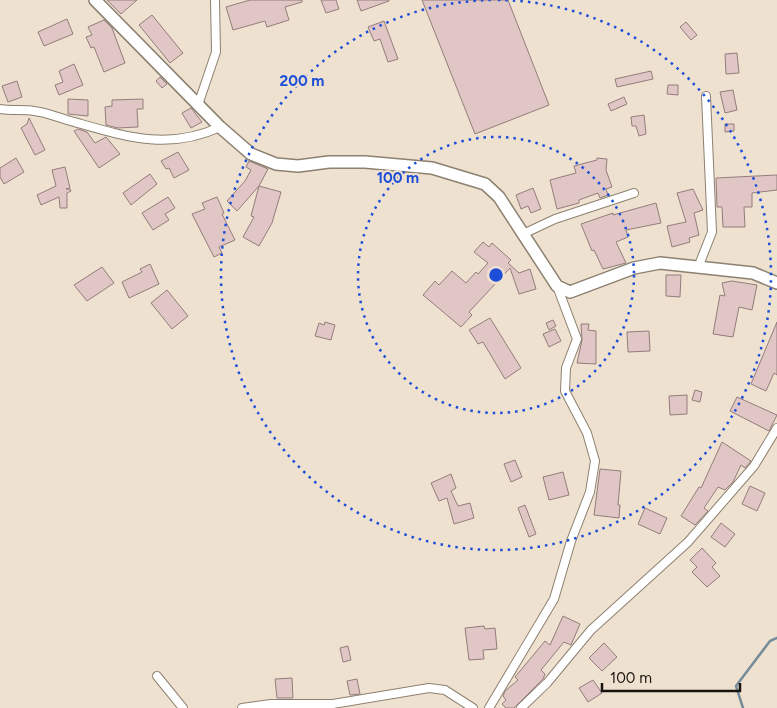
<svg xmlns="http://www.w3.org/2000/svg" width="777" height="708" font-family="Figtree,sans-serif">
	<rect width="100%" height="100%" fill="#efe1cf"/>
	<g fill="none" stroke-linecap="round" stroke-linejoin="round">
		<path stroke="#768b99" stroke-width="2.5" d="M743 708 736 686 770 641 777 638"/>
	</g>
	<path fill="#e0c7c6" stroke="#937c7b" d="M107 0H137L121 14Z
		M250 0H302V2L285 7 289 20 267 27 265 21 233 30 226 7Z
		M321 0H336L339 9 326 13Z
		M357 0H389V1L361 11Z
		M422 0H508L549 105 475 134Z
		M152 15 183 53 170 63 139 25Z
		M67 19 73 34 44 46 38 32Z
		M104 20 112 28 125 63 104 72 94 47 91 48 86 37 92 35 88 27Z
		M384 21 398 59 388 62 380 39 374 41 368 27Z
		M686 22 697 35 691 40 680 27Z
		M737 53 739 73 726 74 725 54Z
		M74 64 83 85 59 95 55 85 63 82 59 71Z
		M651 71 653 79 617 87 615 79Z
		M160 77 167 84 162 88 156 81Z
		M17 81 22 97 8 102 2 86Z
		M668 85H678V95L667 94Z
		M733 90 737 110 725 113 720 92Z
		M624 97 627 104 611 111 608 104Z
		M68 99 88 100V116L68 114Z
		M143 99V109H137L138 127 118 128 106 125 105 107 112 106V100Z
		M191 108 202 122 191 128 182 113Z
		M644 115 646 134 639 136 636 126H632L631 117Z
		M29 118 45 150 35 155 21 128 27 124Z
		M725 124H734V131L725 132Z
		M78 129 87 132 95 143 106 137 120 154 99 168 74 131Z
		M178 152 189 170 174 178 169 168 166 169 161 161Z
		M16 158 24 172 4 184 0 177V168Z
		M597 158 607 159 606 170 612 187 606 189 608 195 600 198 598 193 579 200V203L557 209 550 180 576 173 574 166 597 160Z
		M249 161 268 169 259 186 281 192 272 223 259 246 243 237 254 217 251 216 259 186 237 211 227 201 245 181 251 170 246 167Z
		M65 167 70 188 66 189H70L71 191 67 193V208H60L59 197 41 205 37 195 56 186 52 170Z
		M150 174 157 184 131 205 123 193Z
		M777 175V190L752 193V207H744L745 227H723L722 207H717L716 178Z
		M533 188 541 209 531 213 528 206 521 209 516 195Z
		M693 189 703 210 694 213 699 235 689 238 690 242 672 247 667 226 686 222 677 193Z
		M168 197 175 208 165 214 169 220 153 230 142 213Z
		M217 197 224 213 222 214 235 240 219 247 222 253 214 257 192 214 205 209 202 203Z
		M656 203 661 223 626 230 628 237 616 242 626 263 603 269 594 250 592 251 581 224 613 213V215Z
		M483 242 489 247 492 243 511 260 508 263 519 273 530 269 536 289 519 294 510 268 469 312 472 315 461 327 423 295 435 281 439 285 452 271 466 283 476 272 478 274 488 263 474 252Z
		M150 264 159 284 129 298 122 282 142 272 140 269Z
		M102 267 114 283 87 301 74 285Z
		M666 275H681L680 297 666 296Z
		M732 281 757 285 752 310 739 307 733 337 713 334 720 295 725 296 722 283Z
		M167 290 188 316 172 329 151 303Z
		M490 318 521 368 505 379 483 342 478 344 469 330Z
		M553 320 556 326 549 330 546 323Z
		M325 322 335 325 331 340 315 336 319 323 324 325Z
		M777 322V375L774 373 766 391 751 384Z
		M581 324H589L588 330 596 331V364L577 363 582 340Z
		M555 329 561 341 549 347 543 334Z
		M649 331 650 351 628 352 627 332Z
		M695 390 702 392 700 402 692 400Z
		M687 395V414L670 415 669 396Z
		M737 397 777 415 769 431 730 411Z
		M722 442 751 461 745 468 741 465 733 482 725 490 718 487 704 508 708 511 695 525 681 516 699 487 701 488Z
		M515 460 522 477 511 482 504 464Z
		M600 469 621 471 618 505H620L619 518 594 515Z
		M563 472 569 495 549 500 543 477Z
		M451 474 456 488 451 491 458 506 470 503 474 518 454 524 447 498 439 501 431 483Z
		M750 486 765 493 757 511 742 504Z
		M525 505 536 534 529 537 518 508Z
		M645 508 667 518 660 534 638 524Z
		M721 523 735 534 725 547 711 537Z
		M702 548 716 563 712 567 720 576 707 587 692 572 697 567 690 560Z
		M563 616 580 624 571 645 564 642 541 670 545 674 543 679 514 708H506L502 704 506 700 503 696 505 691 518 680 515 677 545 641 550 645Z
		M484 626 485 629 495 628 497 649 483 650 484 659 469 660 465 628Z
		M604 643 617 657 602 671 589 658Z
		M348 646 351 660 343 662 340 648Z
		M292 678 293 698H277L275 679Z
		M357 679 360 694 350 695 347 681Z
		M593 680 602 693 588 702 579 688Z"/>
	<g fill="none" stroke-linecap="round" stroke-linejoin="round">
		<g stroke="#8c8070" stroke-width="10">
			<path id="street" d="M198 105 216 52 215 0
				M0 109C12 111 23 109 34 111 45 112 57 117 67 120 121 135 166 152 220 127
				M523 234 555 219 634 193
				M699 265 712 232 706 96
				M157 676 183 708
				M242 708 271 704H333L429 688 445 690 473 708
				M489 708 554 599 571 541 590 492 595 461 587 433 565 391 566 368 577 339 557 286
				M521 708 547 683 591 630 688 542 754 466 777 428"/>
		</g>
		<g stroke="#8c8070" stroke-width="14">
			<path id="secondary" d="M95 0 220 127 251 154 276 164 298 166 329 162H365L432 168 485 184 499 197 557 286 570 292 634 268 660 263 753 273 777 283"/>
		</g>
		<use href="#street" stroke="#fff" stroke-width="8"/>
		<use href="#secondary" stroke="#fff" stroke-width="11"/>
	</g>
	<g fill="none" stroke="#1d4ed8" stroke-width="2.5" stroke-dasharray="2.5 5">
		<circle cx="496" cy="275" r="138"/>
		<path d="M498 0A275 275 0 1 1 494 0"/>
	</g>
	<circle cx="496" cy="275" r="8" fill="#1d4ed8" stroke="#efe1cf" stroke-width="2.5"/>
	<g font-size="15" text-anchor="middle" font-weight="bold" fill="#1d4ed8" stroke="#efe1cf" stroke-width="4" stroke-linejoin="round" paint-order="stroke">
		<text x="302" y="86">200 m</text>
		<text x="398" y="183">100 m</text>
	</g>
	<path d="M602 683v8h138v-8" fill="none" stroke="#18140d" stroke-width="2.5"/>
	<text x="610" y="683" font-size="15" fill="#18140d" stroke="#efe1cf" stroke-width="4" paint-order="stroke">100 m</text>
</svg>
